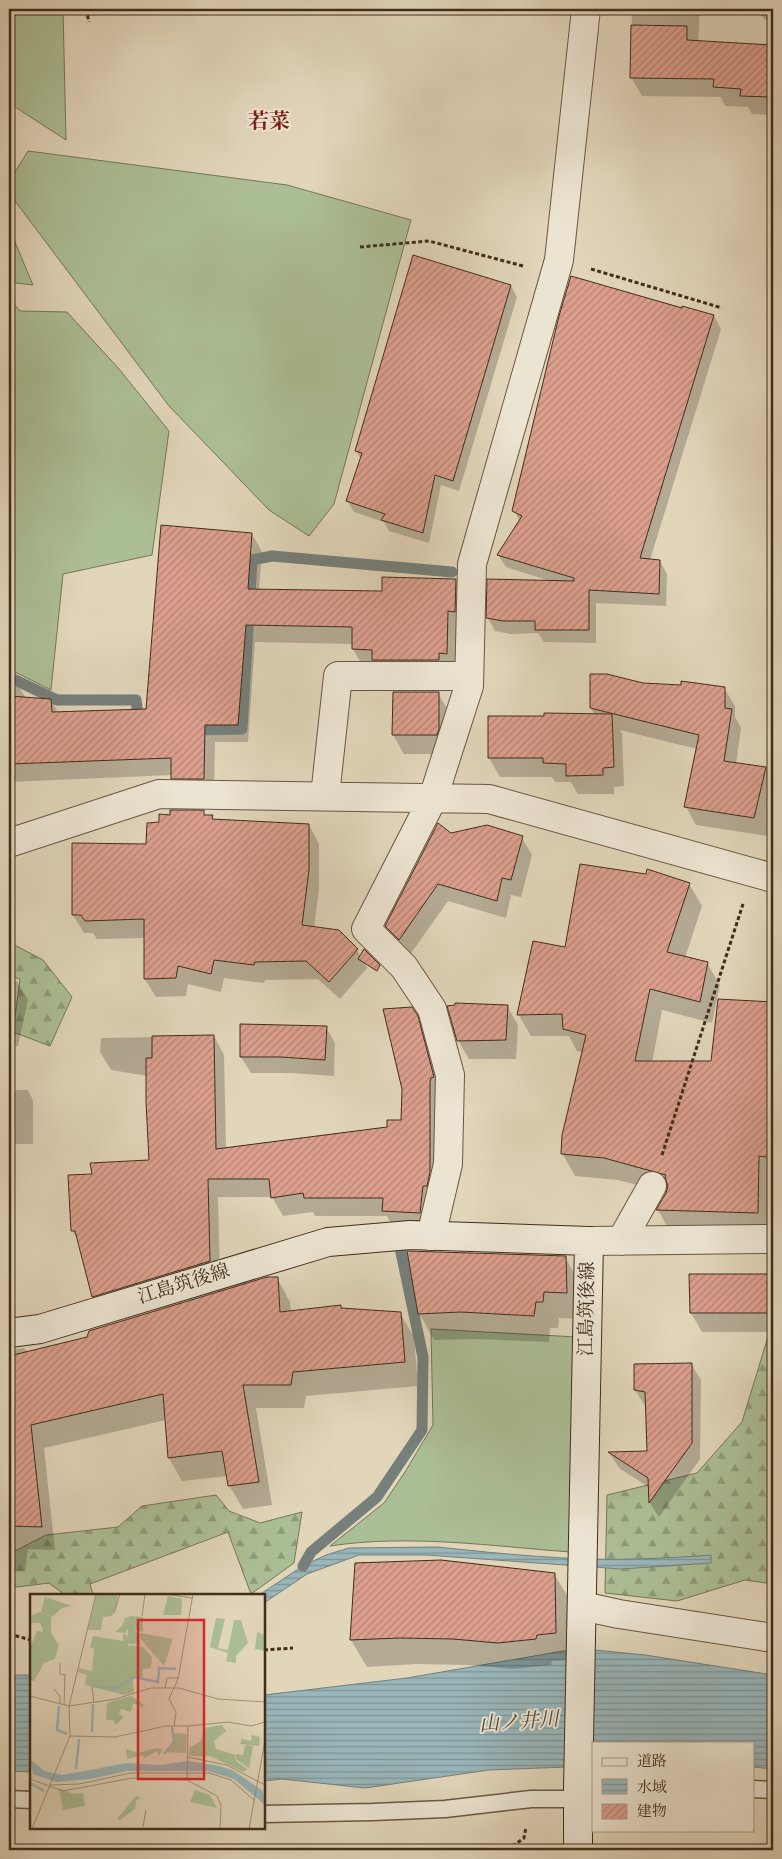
<svg xmlns="http://www.w3.org/2000/svg" width="782" height="1859" font-family="'Old Standard TT','Noto Serif JP',serif">
	<defs>
		<pattern id="forest-firs" width="22" height="20" patternUnits="userSpaceOnUse" patternTransform="scale(1.25)"><rect width="22" height="20" fill="#acbe95"/><path d="M5 1l3.5 6h-7zM16 11l3.5 6h-7z" fill="#8e9b79"/></pattern>
		<pattern id="water-rules" width="6" height="5" patternUnits="userSpaceOnUse" patternTransform="scale(1.25)"><rect width="6" height="5" fill="#99b6ba"/><path d="M0 2.5h6" fill="none" stroke="#7e9496"/></pattern>
		<pattern id="building-hatch" width="6" height="6" patternUnits="userSpaceOnUse" patternTransform="scale(1.25)"><rect width="6" height="6" fill="#dc9f8e"/><path d="M-1 1l2-2M0 6l6-6M5 7l2-2" fill="none" stroke="#b48273"/></pattern>
	</defs>
	<rect width="100%" height="100%" fill="#e1d5ba"/>
	<filter id="stains"><feTurbulence type="fractalNoise" baseFrequency=".004" numOctaves="4"/><feColorMatrix values="0 0 0 0 .2 0 0 0 0 .09 0 0 0 0 .02 0 0 0 .5 -.17"/></filter>
	<radialGradient id="worn" r=".72"><stop offset=".6" stop-color="#630" stop-opacity="0"/><stop offset="1" stop-color="#630" stop-opacity=".3"/></radialGradient>
	<path fill="#acbe95" stroke="#767658" d="M9 9H63L66 140 9 103Z
		M28 151 287 185 411 220 334 504 309 536 269 510 169 406 9 193V182Z
		M9 228 33 285 9 282Z
		M9 298 20 311 67 312 119 369 169 431 152 555 63 574 51 690 9 669Z
		M431 1329 577 1337 570 1552C491 1546 409 1534 330 1546L384 1503 405 1472 433 1425Z"/>
	<path fill="url(#forest-firs)" stroke="#767658" d="M9 942 43 960 72 997 50 1046 13 1032 20 979 9 976Z
		M773 1302V1584L745 1580 677 1601 605 1593 607 1495 697 1473 742 1422 770 1330Z
		M216 1495 229 1511 260 1523 302 1512 294 1563 251 1594 228 1532 90 1584 93 1595H65L49 1583 9 1588V1554L46 1535 118 1527 142 1506Z"/>
	<path fill="url(#water-rules)" stroke="#767f7a" d="M437 1547C504 1554 571 1561 638 1559 663 1558 687 1557 711 1555V1563L621 1569 426 1555H359L307 1574 264 1603V1595H259L303 1566 326 1555 349 1548Z
		M595 1650 645 1655 773 1675V1769L753 1767V1743H593V1766L489 1770 365 1788 282 1779 264 1781V1695L407 1678 563 1651Z
		M9 1675H31V1772L9 1771Z"/>
	<path fill="#0003" d="M632 9H700L698 42 772 46 773 49V115L752 114 748 107 725 106 721 97 642 96 631 77Z
		M756 9H773V26L759 14Z
		M511 286 517 297 459 491 441 485 429 543 389 531 384 522 354 512 347 501 361 459 356 451Z
		M683 309 714 316 721 329 650 560 660 561 667 574 666 606 596 603V643L544 642 538 633 511 634 495 631 488 618 550 581 506 567 498 555 520 522 514 510Z
		M252 534 262 552 259 590 384 593 455 580 465 597 457 671 363 667 353 649V644L255 642 248 742H215L214 796H182L172 775 9 782V686L10 687H19L26 698 51 700 58 713 147 710Z
		M643 684 724 688 735 706V717L741 728 736 764 773 770V837L696 825 686 807 697 749 620 730 622 734 624 786 614 787V794H578L571 782H555L552 777H500L489 758 545 717 595 715 591 708Z
		M438 693 449 712 447 754H404L393 735Z
		M203 812 206 816H212L214 820 309 825 319 844V889L314 928 357 950 367 968 340 999 318 979 265 980 264 983 224 978 221 992 188 984 186 996 156 997 145 979V938L97 939 93 933H84L73 915 147 846 161 823 171 816Z
		M451 834 522 838 532 855 521 897 511 895 506 918 448 901 409 956 397 944 387 926Z
		M689 884 702 906 685 958 707 963 720 985 712 1023 662 1010 652 1063H712L720 1000 773 1003V1191H771L770 1235 670 1232 658 1210 667 1193 618 1180 575 1176 562 1153 583 1052 577 1051 569 1036H531L518 1014 566 949Z
		M9 981H17L28 1000 18 1046H9Z
		M507 1006 518 1025 516 1059H469L458 1040 457 1007Z
		M417 1016 427 1035 444 1095 430 1231 394 1229 387 1216H315L313 1212 283 1216 272 1197H218L220 1280 104 1315 93 1297 79 1242 72 1230 93 1175 151 1161 172 1080 111 1070 100 1052 101 1038 214 1036 224 1055 226 1149 388 1129 402 1121Z
		M326 1027 335 1043 334 1076 292 1073H251L241 1057Z
		M9 1090H28L33 1100V1144H9Z
		M565 1257 580 1284 582 1319 559 1318 558 1328H550L549 1342 477 1339 434 1340 419 1313Z
		M690 1275H773V1332H702L691 1313Z
		M277 1278 290 1302 291 1312 342 1309 400 1313 414 1337 418 1386 306 1396 304 1408H256L272 1505 243 1509 229 1485 228 1476 182 1481 169 1458 166 1420 44 1448 55 1550 28 1549 25 1571 9 1570V1350L24 1348 27 1352 88 1338Z
		M692 1365 701 1380 700 1459 659 1517 650 1503V1488L619 1468 610 1454 649 1452 647 1406H645L635 1390Z
		M356 1564 554 1574 570 1600 571 1660 552 1661 551 1665 514 1669 469 1665 416 1664 367 1667 351 1640Z"/>
	<g fill="none" stroke-linecap="round" stroke-linejoin="round">
		<path stroke="#767f7a" stroke-width="11" d="M9 677 57 700H136L139 723
			M191 730 242 729 252 560 272 556 452 572
			M303 1566 311 1552 377 1497 422 1430 423 1357 399 1243"/>
	</g>
	<path fill="url(#building-hatch)" stroke="#412d1a" d="M631 25 687 26V40L772 45 769 97 740 96 741 89 713 87 714 79 630 78Z
		M413 255 511 285 453 481 435 475 423 533 381 520 385 514 346 501 362 453 355 451Z
		M571 276 682 308V306L714 315 640 558 660 560 659 594 589 590V630H535V621H503L486 618 487 579 574 581V578L497 555 522 516 512 511 559 316Z
		M161 525 252 533 248 589 382 591V577L456 579 455 612 448 611 447 654 439 653V660H372V650L352 649V627L246 625 238 725H205L204 779H171V758L10 764 9 696 51 699 52 712 146 709Z
		M590 674H607L643 683 681 685V681L725 687V708L732 709 724 761 766 767 754 818 684 807 699 735 590 708Z
		M393 692H439V729L437 735H392Z
		M544 713 612 714 614 767 603 768V775L566 776V764L543 763V758H488V716H544Z
		M170 810H204V815H213L212 819 309 824V870L302 925 339 930 358 949 329 982 306 961 255 962 254 965 214 960 211 974 178 966 176 978 144 979V919L85 921 81 915H72V843L146 844 147 823 159 822V814L170 815Z
		M438 823 451 833 487 825 523 836 511 880 502 878 497 901 438 884 399 940 385 926Z
		M580 864 646 874 647 869 690 883 667 952 708 962 700 1002 650 989 635 1061H711L718 999 773 1002V1158L759 1156 758 1213 656 1210 666 1193 668 1186 665 1177 666 1175 604 1158 561 1154 562 1135 586 1035 563 1029 562 1014 517 1015 533 941 565 947Z
		M364 949 380 965 377 971 358 959Z
		M455 1003 508 1005 506 1040 457 1041 447 1006 455 1005Z
		M412 1007 418 1016 434 1077 431 1078 430 1082V1172L427 1186H423L420 1213 382 1211 383 1198H304L303 1193 271 1198 269 1179H208L210 1261 92 1297 75 1231H71L68 1175 92 1174 90 1163 149 1160 146 1102V1058H152V1036L214 1035 216 1149 387 1127V1120H401L402 1089 383 1009Z
		M240 1024 327 1026 325 1060 281 1057H240Z
		M407 1251 566 1256 567 1293 544 1292 543 1302H536L534 1316 461 1312 418 1314Z
		M689 1274H773V1313H690Z
		M267 1277H278L280 1312 341 1305V1308L401 1312 405 1362 293 1372 291 1385H243L259 1482 228 1486 222 1451 168 1458 163 1394 31 1425 42 1527 9 1526V1356L87 1337 89 1331Z
		M692 1363V1443L649 1503 648 1478 608 1452 647 1451 645 1392 634 1390V1364Z
		M441 1560 555 1573 556 1633 537 1635 536 1639 498 1643 453 1639 400 1638 350 1640 355 1563Z"/>
	<g fill="none" stroke-linecap="round" stroke-linejoin="round">
		<g stroke="#695742" stroke-width="19">
			<path id="lane" d="M753 1789 773 1790
				M9 1799 31 1800
				M264 1814 373 1812 445 1809 531 1799H578L593 1797"/>
		</g>
		<g stroke="#695742" stroke-width="30">
			<path id="street" d="M325 796 338 676H469
				M9 843 159 794 489 799 773 878
				M431 1236 448 1164 450 1075 432 1009 404 967 366 929 433 798 469 686 472 564 559 260 586 9
				M589 1241 773 1239
				M621 1241 652 1186
				M582 1606 619 1614 773 1638"/>
		</g>
		<g stroke="#412d1a" stroke-width="30">
			<path id="secondary" d="M9 1333 40 1329 328 1242 410 1235 589 1241 578 1788V1850"/>
		</g>
		<path stroke="#412d1a" stroke-width="3" stroke-dasharray="4 2.5" stroke-linecap="butt" d="M86 9 89 22
			M360 247 429 241 523 266
			M591 269 722 308
			M662 1155 743 904
			M9 1634 31 1640
			M264 1650 293 1648
			M507 1850 524 1838 526 1827"/>
		<use href="#lane" stroke="#ece4d2" stroke-width="16"/>
		<use href="#street" stroke="#ece4d2" stroke-width="28"/>
		<use href="#secondary" stroke="#ece4d2" stroke-width="28"/>
	</g>
	<g text-anchor="middle" dominant-baseline="central" stroke-width="4" stroke-linejoin="round" paint-order="stroke">
		<g font-size="19" fill="#412d1a" stroke="#ece4d2">
			<text transform="translate(184 1285) rotate(-17)">江島筑後線</text>
			<text transform="translate(588 1309) rotate(-89)">江島筑後線</text>
		</g>
		<g font-size="20" font-style="italic" fill="#53483a" stroke="#ece4d2">
			<text transform="translate(519 1723) rotate(-4)">山ノ井川</text>
		</g>
		<g font-size="21" font-weight="bold" fill="#7a1f14" stroke="#ece4d2">
			<text x="269" y="122">若菜</text>
		</g>
	</g>
	<g transform="translate(30 1594)">
		<rect width="235" height="235" fill="#e1d5ba"/>
		<path d="M66 0H88L87 11 82 22 73 23 71 36H58ZM15 3 42 12 32 14 22 23 11 18ZM101 22 113 23V38L105 35 111 50H98L100 54V51L113 53 122 63 121 74 113 75 112 85 106 83 103 86 104 98 95 101 55 91 57 81 48 78 49 74 62 77 64 55 60 53 63 42 93 47V40L97 41 98 46V37L96 35V39L85 38 92 32 95 24ZM186 24 195 25 188 54 198 56 204 26H211L218 49 206 62V69L196 67 198 59 180 53ZM227 38 235 41V57L225 55ZM110 39 143 45 134 72 108 42ZM144 139 157 140 156 159 136 158 145 148ZM222 141 230 143 229 152 210 150 212 145 221 147ZM215 151 223 152 219 174 206 165V160L213 161ZM165 196 180 201 187 214 160 208Z" fill="#acbe95"/>
		<path d="M10 18 21 23V39L29 51 25 65 14 69 4 87 0 86V54L7 37 12 38 13 35 10 29H0V22ZM101 102 114 111 112 115 109 110H103L101 118 91 115 89 120 93 122 92 125 86 131 83 126H76L77 109ZM192 131 196 137 184 147 186 155 205 161 206 167 217 175 214 178 180 162H159V154L171 147 174 134ZM126 154 133 155 129 162 127 157 115 164 112 161 97 165 96 155 108 159ZM29 194 44 200 53 199 55 212 33 216ZM106 202 111 203 106 207 105 215 90 226 87 225Z" fill="#acbe95"/>
		<path d="M138 2 152 5 151 21H133Z" fill="#acbe95"/>
		<path d="M0 165 14 177 33 181 97 169 130 171 158 167 190 172 204 177 233 197 235 211 204 185 178 177H97L60 185 26 188 3 180Z" fill="#99b6ba"/>
		<path fill="none" stroke="#99b6ba" stroke-width="2.5" d="M62 92 86 94 104 83 128 88 129 74 146 75M29 112 27 136 37 140M62 138 63 110M134 160 144 148 142 133M46 175 49 145M0 189 14 197"/>
		<path fill="none" stroke="#a1927a" stroke-width="1" d="M66 0 39 112 86 105 121 94H149L188 105 235 108M136 0 162 4M84 19 90 0M112 22 115 0M30 69V80L35 81M62 93 64 109M135 94 137 84H148M24 95 30 102V110M0 102 39 112 40 142 85 143 136 132H158L157 186 187 202 191 211 190 235M34 111 35 80M144 132 146 118 139 105 148 85 163 0M158 132 198 128 221 132 235 128M157 163 197 171 235 191M0 185 33 197 102 184 157 186M20 191 49 190 101 179H179L201 186 224 206M113 233 116 216M2 235 40 142M219 235 235 147"/>
		<path fill="#d62828" fill-opacity="0.15" stroke="#d62828" stroke-width="2.5" d="M108 26H174V185H108Z"/>
		<rect width="235" height="235" fill="none" stroke="#412d1a" stroke-width="2.5"/>
	</g>
	<rect width="782" height="1859" fill="none" stroke="#e1d5ba" stroke-width="30"/>
	<rect x="10" y="10" width="762" height="1839" fill="none" stroke="#412d1a" stroke-width="2.5"/>
	<rect x="15" y="15" width="752" height="1829" fill="none" stroke="#412d1a"/>
	<rect x="592" y="1742" width="162" height="90" fill="#ece4d2" stroke="#a89b88"/>
	<rect x="602" y="1758" width="25" height="8" fill="#ece4d2" stroke="#a89b88"/>
	<text x="637" y="1766" font-size="15" fill="#412d1a">道路</text>
	<rect x="602" y="1779" width="25" height="15" fill="url(#water-rules)" stroke="#a89b88"/>
	<text x="637" y="1792" font-size="15" fill="#412d1a">水域</text>
	<rect x="602" y="1804" width="25" height="15" fill="url(#building-hatch)" stroke="#a89b88"/>
	<text x="637" y="1816" font-size="15" fill="#412d1a">建物</text>
	<rect width="100%" height="100%" filter="url(#stains)"/>
	<rect width="100%" height="100%" fill="url(#worn)"/>
</svg>
